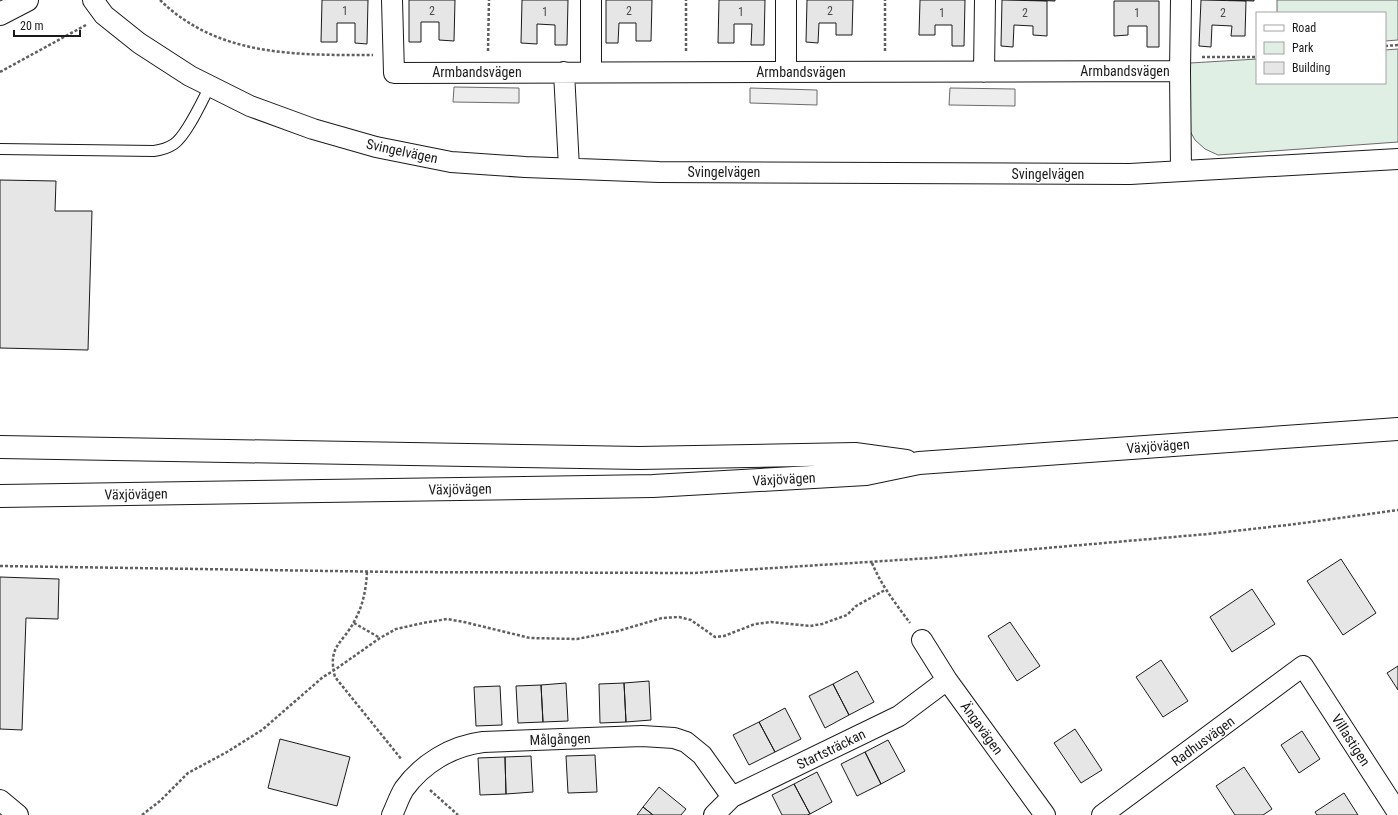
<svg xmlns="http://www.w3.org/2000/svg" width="1398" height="815" font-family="'Roboto Condensed',sans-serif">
	<rect width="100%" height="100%" fill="#fff"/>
	<path fill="#e0efe3" stroke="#6a6a6a" d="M1277 0H1398V40L1385 41V13H1277Z
		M1398 49V142L1218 155 1205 149 1195 140 1189 129 1190 63 1257 59V83H1385V50Z"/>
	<path fill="#ededed" stroke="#6a6a6a" d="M454 87 519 88V103L453 102Z
		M750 88 817 90V105L750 103Z
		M950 88 1015 89V106L949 105Z"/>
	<path fill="#e6e6e6" stroke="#1a1a1a" d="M322 0H368L367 44 355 43V23H337V42H321Z
		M409 0H455L454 41 439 40V22H421V42H409Z
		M522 0H568L567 45H555V25L537 24V44L521 43Z
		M606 0H652L651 41H636V23H619L618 43H606Z
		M719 0H765L764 45H751L752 24H734V43H718Z
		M807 0H853L852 35H836V23H819L818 43 806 42Z
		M920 0H965L964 46H952V25H935V35H919Z
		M1002 0 1047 1V36L1033 35V26L1014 25 1013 47 1001 46Z
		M1029 0H1055V1Z
		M1201 0 1246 1 1245 36H1231L1232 26 1212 25 1211 47 1199 46Z
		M1228 0H1254V1Z
		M1114 1H1159V47H1147V26H1128V35L1114 36Z
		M0 180 56 181 55 211H92L88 350 0 348Z
		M1341 559 1376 613 1343 635 1307 581Z
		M0 577 59 579 58 619 26 618 22 730 0 729Z
		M1252 589 1275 624 1232 652 1210 617Z
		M1010 622 1040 666 1017 681 988 636Z
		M1161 660 1188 701 1163 717 1136 677Z
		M1398 666V690L1387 673Z
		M857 671 874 702 849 715 833 684Z
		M649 681 651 720 626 722 624 683Z
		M566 683 568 721 543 722 541 685Z
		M624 683 626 722 600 723 599 684Z
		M833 684 849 715 825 728 809 696Z
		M541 685 543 722 518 723 516 686Z
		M500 686 502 725 476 726 474 687Z
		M785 708 801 739 775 752 759 722Z
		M759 722 775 752 749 765 733 735Z
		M1075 729 1102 770 1081 783 1054 743Z
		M1302 731 1320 759 1299 773 1281 745Z
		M280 739 350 757 337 806 268 788Z
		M888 740 905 771 881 784 865 752Z
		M865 752 881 784 857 796 841 764Z
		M595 755 597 792 568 793 566 756Z
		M531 756 533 792 506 794 505 757Z
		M505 757 506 794 480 795 478 758Z
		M1244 767 1272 809 1263 815H1235L1216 786Z
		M817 772 832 802 810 814 794 784Z
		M794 784 810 814 807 815H782L772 795Z
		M659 787 686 809 681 815H653L643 807Z
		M1344 793 1358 815H1317L1315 812Z
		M643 807 653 815H637Z"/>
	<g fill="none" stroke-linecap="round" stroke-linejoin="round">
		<g stroke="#1a1a1a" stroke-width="12">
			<path id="lane" d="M0 149 154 151C161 150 168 148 174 144 187 135 202 101 210 86"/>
		</g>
		<g stroke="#1a1a1a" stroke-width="22">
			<path id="street" d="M93 0 104 15 139 43 190 76 250 106 313 129 376 147 451 162 525 167 659 172 1130 174 1398 159
				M392 0 394 73 1180 71 1181 171
				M591 0V72
				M1180 71 1181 0
				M564 72 569 168
				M786 72V0
				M984 72 985 0
				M922 640 947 680 1045 815
				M0 800 18 815
				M392 815C396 807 399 797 404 789 422 764 451 746 483 742L642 736 674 738 686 742 702 755 732 797
				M714 815 732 797 899 716 947 680
				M1102 815 1303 666 1398 813"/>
		</g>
		<g stroke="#1a1a1a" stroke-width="24">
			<path id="secondary" d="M0 14 27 0"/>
		</g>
		<g stroke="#1a1a1a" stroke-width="24">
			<path id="highway" d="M0 447 639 458 855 454 906 461
				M0 496 653 486 866 474 919 463 1398 429"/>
		</g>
		<path stroke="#5f5f5f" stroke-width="2.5" stroke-dasharray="3 2" stroke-linecap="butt" d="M160 0C218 57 297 55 373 55
			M1385 46 1398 45
			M488 51 489 0
			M686 51V0
			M885 51V0
			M1202 57H1257
			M0 72 86 25
			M872 563C881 585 896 604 910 623
			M0 566 397 572 694 573 931 558 1208 534 1296 524 1398 510
			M367 572C366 590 363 605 355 620 343 644 327 645 335 677L402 760
			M354 623 380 638
			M430 790 458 815
			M142 815 160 801 188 773 227 752 262 730 323 677 333 671 380 638 396 629 423 623 447 619 464 622 530 638 577 639 618 631 662 618 679 617 691 620 715 637 724 636 755 624 771 622 810 626 822 624 847 615 856 606 885 590"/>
		<use href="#lane" stroke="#fff" stroke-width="10"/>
		<use href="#street" stroke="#fff" stroke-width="20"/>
		<use href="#secondary" stroke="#fff" stroke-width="22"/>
		<use href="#highway" stroke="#fff" stroke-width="22"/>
	</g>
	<g text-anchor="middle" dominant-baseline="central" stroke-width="3" stroke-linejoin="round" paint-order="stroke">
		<g font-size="12" fill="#4d4d4d">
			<text x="345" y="11">1</text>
			<text x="432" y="11">2</text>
			<text x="629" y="11">2</text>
			<text x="830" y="11">2</text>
			<text x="545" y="12">1</text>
			<text x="741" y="12">1</text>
			<text x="942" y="13">1</text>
			<text x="1025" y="13">2</text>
			<text x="1137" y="13">1</text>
			<text x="1223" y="13">2</text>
		</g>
		<g font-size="14" fill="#1a1a1a" stroke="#fff">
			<text x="1125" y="71">Armbandsvägen</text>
			<text x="477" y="72">Armbandsvägen</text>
			<text x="801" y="72">Armbandsvägen</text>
			<text transform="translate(402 151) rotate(12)">Svingelvägen</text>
			<text x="724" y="172">Svingelvägen</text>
			<text x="1048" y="174">Svingelvägen</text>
			<text transform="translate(1158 446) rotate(-4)">Växjövägen</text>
			<text transform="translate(784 479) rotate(-3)">Växjövägen</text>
			<text transform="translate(460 489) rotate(-1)">Växjövägen</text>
			<text transform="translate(136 494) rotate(-1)">Växjövägen</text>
			<text transform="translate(982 728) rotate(54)">Ängavägen</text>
			<text transform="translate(560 739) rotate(-2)">Målgången</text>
			<text transform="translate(1351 740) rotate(57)">Villastigen</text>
			<text transform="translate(1203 741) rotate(-36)">Radhusvägen</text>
			<text transform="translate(831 749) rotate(-26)">Startsträckan</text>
		</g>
	</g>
	<rect x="1256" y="12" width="130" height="72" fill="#ffffff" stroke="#a3a3a3"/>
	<rect x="1264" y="25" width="20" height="6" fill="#ffffff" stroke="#a3a3a3"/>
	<text x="1292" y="32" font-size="12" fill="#1a1a1a">Road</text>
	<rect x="1264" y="42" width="20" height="12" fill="#e0efe3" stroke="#a3a3a3"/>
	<text x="1292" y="52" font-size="12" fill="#1a1a1a">Park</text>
	<rect x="1264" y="62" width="20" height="12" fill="#e6e6e6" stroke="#a3a3a3"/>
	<text x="1292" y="72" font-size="12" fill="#1a1a1a">Building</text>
	<path d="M14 30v6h66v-6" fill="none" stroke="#1a1a1a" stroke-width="2"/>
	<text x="20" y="30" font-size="12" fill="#1a1a1a" stroke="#ffffff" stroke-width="3" paint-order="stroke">20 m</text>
</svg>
